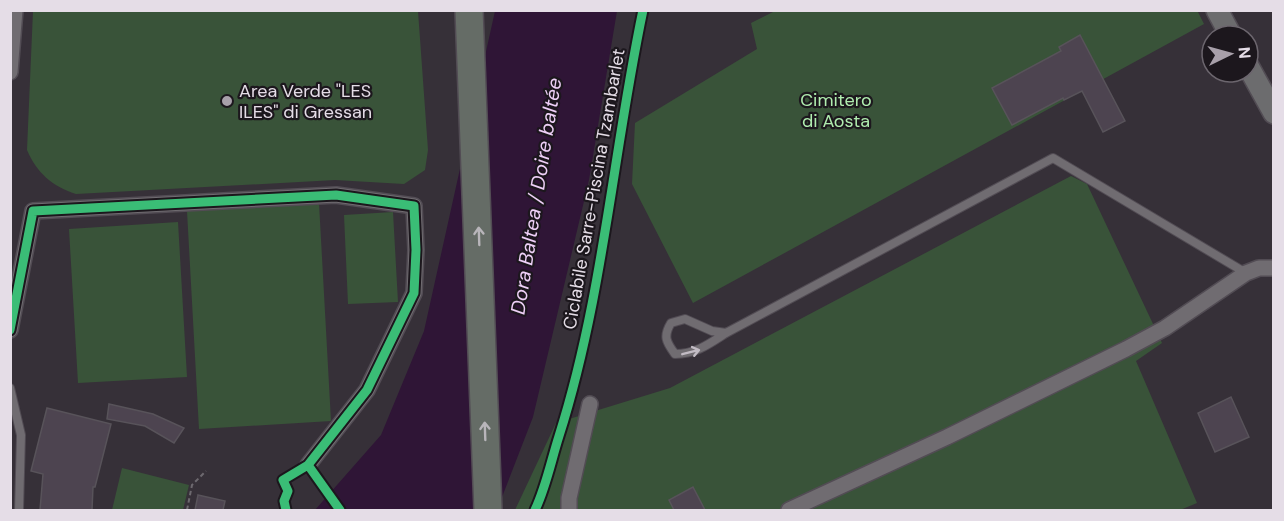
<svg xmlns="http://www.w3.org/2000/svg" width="1284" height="521" font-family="'DM Sans',sans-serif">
	<rect width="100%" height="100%" fill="#363038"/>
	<path fill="#395339" d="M1197 10 1204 24 693 303 632 184 635 123 757 49 751 23 775 11Z
		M33 11H418L428 150 425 170 404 184 335 180 76 194C52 186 37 173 27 150Z
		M1071 176 1087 184 1162 343 1136 361 1197 503 1180 510H515L556 423 670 388Z
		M319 203 331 421 199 429 187 211Z
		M393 212 398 302 348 304 344 215Z
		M178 222 187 377 78 383 69 229Z
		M122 468 189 485 183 510H112Z"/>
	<path fill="#2f1536" d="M495 11H617L589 180 533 417 497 510H315L381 435 424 331Z"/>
	<path fill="#4d4450" stroke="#58535a" stroke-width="1.5" d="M1080 35 1125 121 1103 132 1082 91 1064 100 1063 98 1012 125 992 88 1061 51 1059 47Z
		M1231 397 1249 437 1215 452 1198 413Z
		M109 404 153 414 184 428 174 443 145 426 107 419Z
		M47 408 111 424 95 487H93L92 510H40L43 474 31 471Z
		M693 487 705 510H674L669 500Z
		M198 495 225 501 223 510H195Z"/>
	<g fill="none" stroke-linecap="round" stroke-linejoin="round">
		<g stroke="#524c54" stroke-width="10">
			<path id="lane" d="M726 333 712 331 685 319 671 323C663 336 666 342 675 354 696 354 709 344 726 333L1053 158 1246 273
				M10 388 21 435 19 510"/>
		</g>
		<g stroke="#524c54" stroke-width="18">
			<path id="street" d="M10 72 15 10
				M10 330 33 211 336 195 414 206 416 250 414 293 367 390 308 465
				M569 510V498L590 404
				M789 510 947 437 1126 349 1165 328 1246 273 1259 268H1274"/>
		</g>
		<g stroke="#524c54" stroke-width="24">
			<path id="secondary" d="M1217 10 1231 36
				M1248 66 1274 113"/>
		</g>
		<g stroke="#524c54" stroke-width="30">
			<path id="highway" d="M469 10 488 510"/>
		</g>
		<path stroke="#6d696f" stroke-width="2" stroke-dasharray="4.5 3" stroke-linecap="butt" d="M187 510 192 485 206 471"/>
		<use href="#lane" stroke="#706c71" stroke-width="8"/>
		<use href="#street" stroke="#706c71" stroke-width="15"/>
		<use href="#secondary" stroke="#6c6c6e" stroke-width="21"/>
		<use href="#highway" stroke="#656c66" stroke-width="27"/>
		<g stroke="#1c171d" stroke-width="13">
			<path id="cycleway" d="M10 330 33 211 336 195 414 206 416 250 414 293 367 390 308 465
				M286 510 284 501 288 491 283 480 308 465 340 510
				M535 510C546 487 551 461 559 436 603 298 613 152 643 10"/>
		</g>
		<use href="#cycleway" stroke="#3abd76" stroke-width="9"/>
	</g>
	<defs><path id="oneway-shaft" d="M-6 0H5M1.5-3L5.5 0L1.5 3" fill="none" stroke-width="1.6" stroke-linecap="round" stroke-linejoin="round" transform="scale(1.5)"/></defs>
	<g stroke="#b8b5ba">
		<use href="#oneway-shaft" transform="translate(479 236) rotate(-92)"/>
		<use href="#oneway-shaft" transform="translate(485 431) rotate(-92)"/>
	</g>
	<use stroke="#c2bbc4" href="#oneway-shaft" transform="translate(691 352) rotate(-14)"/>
	<circle fill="#a8a0aa" stroke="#1c171d" stroke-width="2" cx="227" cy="101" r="6"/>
	<g text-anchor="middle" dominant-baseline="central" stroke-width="4.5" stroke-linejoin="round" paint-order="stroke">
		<g font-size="18" fill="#e5dde7" stroke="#1c171d" text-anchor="start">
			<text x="239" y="91">Area Verde "LES<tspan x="239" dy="21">ILES" di Gressan</tspan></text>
		</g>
		<g font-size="18" fill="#b0edaf" stroke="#1c171d">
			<text x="836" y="100">Cimitero<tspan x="836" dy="21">di Aosta</tspan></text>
		</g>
		<g font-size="18" fill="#e5dde7" stroke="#1c171d">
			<text transform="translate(594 189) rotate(-80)">Ciclabile Sarre-Piscina Tzambarlet</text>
		</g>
		<g font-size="20" font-style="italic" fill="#eed0f7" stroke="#1c171d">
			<text transform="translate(536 196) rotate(-81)">Dora Baltea / Doire baltée</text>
		</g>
	</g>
	<rect width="1284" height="521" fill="none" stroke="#e5dde7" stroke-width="24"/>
	<g transform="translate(1230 54) rotate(85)"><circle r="28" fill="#1c171d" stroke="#6c666e" stroke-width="1.5"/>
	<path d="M0-4.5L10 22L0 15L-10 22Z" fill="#a8a0aa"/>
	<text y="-9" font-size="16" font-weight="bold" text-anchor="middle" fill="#e5dde7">N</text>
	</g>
</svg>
